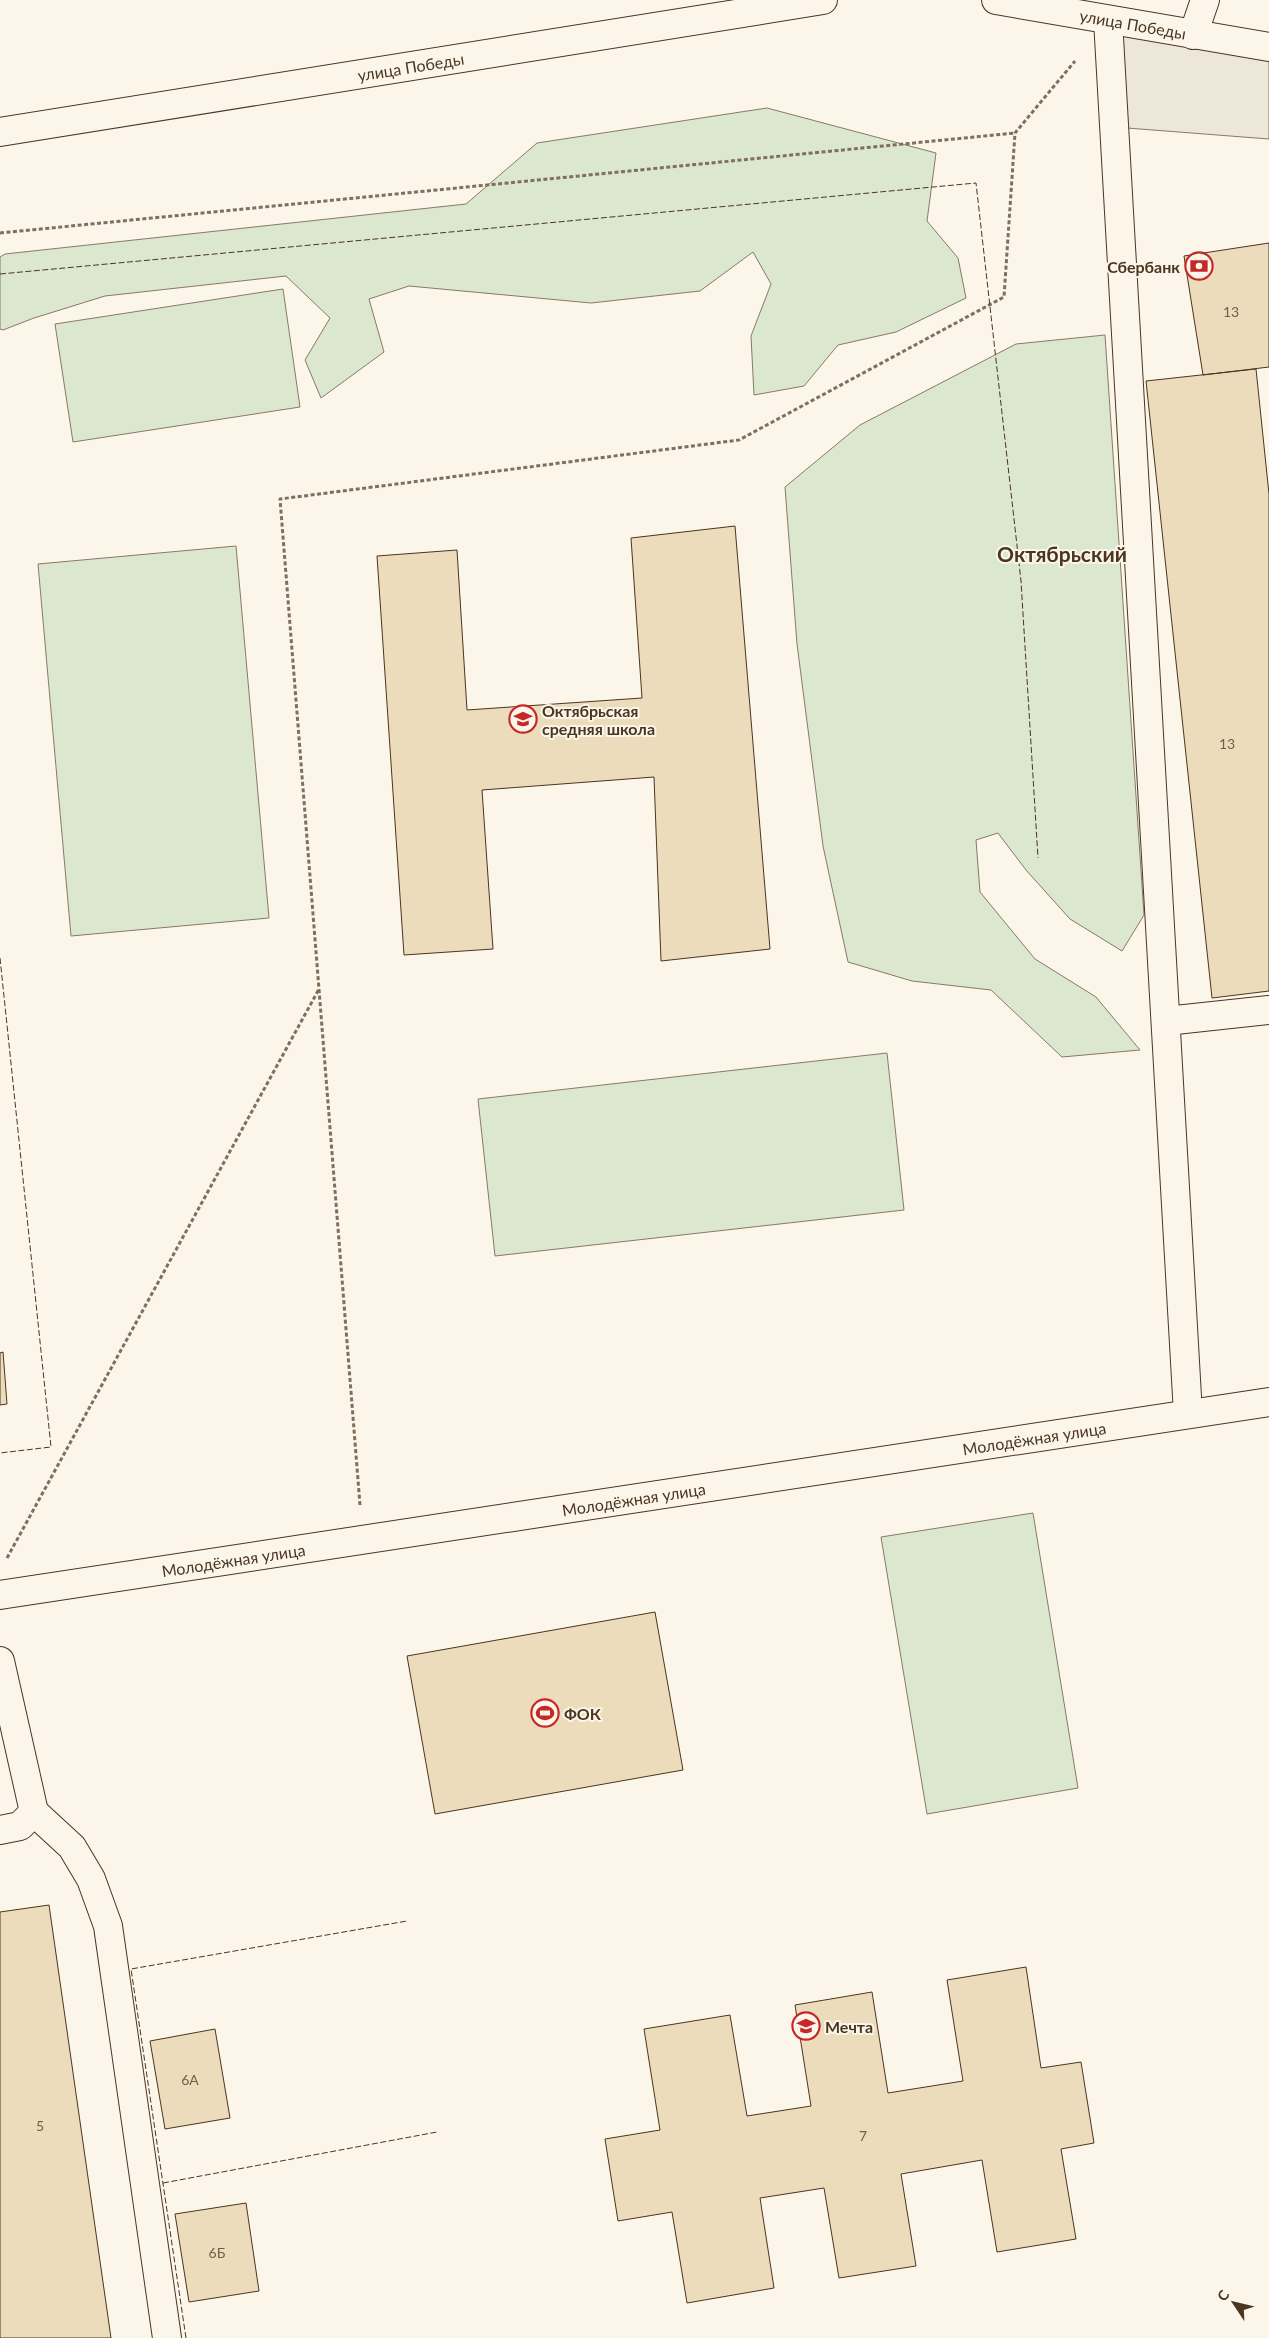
<svg xmlns="http://www.w3.org/2000/svg" width="1269" height="2338" font-family="Lato,sans-serif">
	<rect width="100%" height="100%" fill="#fbf6e9"/>
	<path fill="#dce7d0" stroke="#887966" d="M767 108 936 153 927 221 958 258 966 298 896 332 838 345 804 386 754 395 751 336 771 284 753 252 700 291 591 303 409 286 369 299 384 352 321 398 305 360 330 318 286 276 105 296 34 318 3 330 0 329V257L5 254 466 204 537 143Z
		M283 289 300 407 73 442 55 324Z
		M1105 335 1144 915 1122 951 1070 919 1026 870 998 833 976 840 980 892 1035 959 1096 997 1140 1050 1062 1057 991 990 912 981 848 962 823 846 797 644 785 487 860 425 1016 344Z
		M236 546 269 918 71 936 38 564Z
		M887 1053 904 1210 495 1256 478 1099Z
		M1033 1513 1078 1788 927 1814 881 1537Z"/>
	<path fill="#ede7d9" stroke="#887966" d="M1108 20 1269 47V139L1114 127Z"/>
	<path fill="#ecdcbc" stroke="#4a3520" d="M1269 243V367L1203 375 1184 256Z
		M1256 369 1269 494V991L1212 998 1146 381Z
		M735 526 770 949 661 961 654 777 482 790 493 949 404 955 377 556 457 550 467 710 642 698 631 538Z
		M3 1352 7 1404 0 1405V1353Z
		M655 1612 683 1770 435 1814 407 1656Z
		M49 1905 111 2338H0V1912Z
		M1026 1967 1041 2068 1081 2062 1094 2143 1061 2149 1076 2239 997 2252 982 2160 901 2174 916 2266 839 2278 824 2188 760 2198 774 2288 687 2303 672 2212 618 2221 605 2139 660 2130 644 2029 730 2015 747 2116 811 2106 795 2005 872 1992 888 2093 963 2081 947 1980Z
		M215 2029 230 2118 165 2129 150 2041Z
		M246 2203 259 2291 189 2302 175 2214Z"/>
	<g fill="none" stroke-linecap="round" stroke-linejoin="round">
		<g stroke="#4a3520" stroke-width="30">
			<g id="minor">
				<path id="s1" d="M996 0 1269 47"/>
				<path d="M1108 20 1188 1414"/>
				<path d="M1193 35 1205 0"/>
				<path id="s2" d="M0 132 823 0"/>
				<path d="M1166 1021 1269 1010"/>
				<path id="s3" d="M0 1595 1269 1402"/>
				<path d="M0 1661 34 1812 20 1826 0 1830"/>
				<path d="M34 1812 72 1847 91 1879 108 1926 167 2338"/>
			</g>
		</g>
		<path stroke="#7f6f5c" stroke-width="3" stroke-dasharray="4 2.5" stroke-linecap="butt" d="M0 233 1015 133
			M360 1505 280 499 739 440 1004 297 1015 133 1075 61
			M7 1558 319 989"/>
		<use href="#minor" stroke="#fbf6e9" stroke-width="28"/>
		<path stroke="#4a3520" stroke-width="1" stroke-dasharray="6 2.5" stroke-linecap="butt" d="M0 274 976 183 1021 581 1038 858
			M0 958 51 1447 0 1453
			M163 2183 437 2132
			M186 2338 131 1969 407 1921"/>
	</g>
	<defs>
		<g id="bank-ring" transform="scale(1.4375)"><circle r="9.5" fill="#fbf6e9" stroke="#c62828" stroke-width="1.5"/><path d="M-6-4H6V4H-6ZM0-2.3a2.3 2.3 0 1 0 0 4.6a2.3 2.3 0 1 0 0-4.6Z" fill="#c62828"/></g>
		<g id="school-ring" transform="scale(1.4375)"><circle r="9.5" fill="#fbf6e9" stroke="#c62828" stroke-width="1.5"/><path d="M0-5L7-2L0 1L-7-2ZM-4 1L0 2.5L4 1V4Q0 6-4 4Z" fill="#c62828"/></g>
		<g id="stadium-ring" transform="scale(1.4375)"><circle r="9.5" fill="#fbf6e9" stroke="#c62828" stroke-width="1.5"/><path d="M0-5a6.5 5 0 1 0 0 10a6.5 5 0 1 0 0-10ZM-3.5-1.8h7v3.6h-7Z" fill="#c62828"/></g>
	</defs>
	<g fill-rule="evenodd">
		<use href="#bank-ring" x="1199" y="266"/>
		<use href="#school-ring" x="523" y="719"/>
		<use href="#stadium-ring" x="545" y="1713"/>
		<use href="#school-ring" x="806" y="2026"/>
	</g>
	<g text-anchor="middle" dominant-baseline="central" stroke-width="4" stroke-linejoin="round" paint-order="stroke">
		<g font-size="14" fill="#725f47">
			<text x="1231" y="311">13</text>
			<text x="1227" y="743">13</text>
			<text x="190" y="2079">6А</text>
			<text x="40" y="2125">5</text>
			<text x="863" y="2135">7</text>
			<text x="217" y="2252">6Б</text>
		</g>
		<g font-size="16" fill="#4a3520" stroke="#fbf6e9">
			<text stroke="none"><textPath href="#s1" startOffset="139">улица Победы</textPath></text>
			<text stroke="none"><textPath href="#s2" startOffset="416">улица Победы</textPath></text>
			<text stroke="none"><textPath href="#s3" startOffset="1046">Молодёжная улица</textPath></text>
			<text stroke="none"><textPath href="#s3" startOffset="641">Молодёжная улица</textPath></text>
			<text stroke="none"><textPath href="#s3" startOffset="236">Молодёжная улица</textPath></text>
		</g>
		<g font-size="16" font-weight="bold" fill="#4a3520" stroke="#fbf6e9" text-anchor="start">
			<text x="1180" y="266" text-anchor="end">Сбербанк</text>
			<text x="542" y="710">Октябрьская<tspan x="542" dy="18">средняя школа</tspan></text>
			<text x="564" y="1713">ФОК</text>
			<text x="825" y="2026">Мечта</text>
		</g>
		<g font-size="21" font-weight="bold" fill="#4a3520" stroke="#fbf6e9">
			<text x="1062" y="553">Октябрьский</text>
		</g>
	</g>
	<g transform="translate(1234 2303) rotate(305)" stroke="#fbf6e9" stroke-width="4" paint-order="stroke">
	<path d="M0-4L9 19L0 12L-9 19Z" fill="#4a3520"/>
	<text y="-8" font-size="14" font-weight="bold" text-anchor="middle" fill="#4a3520">С</text>
	</g>
</svg>
